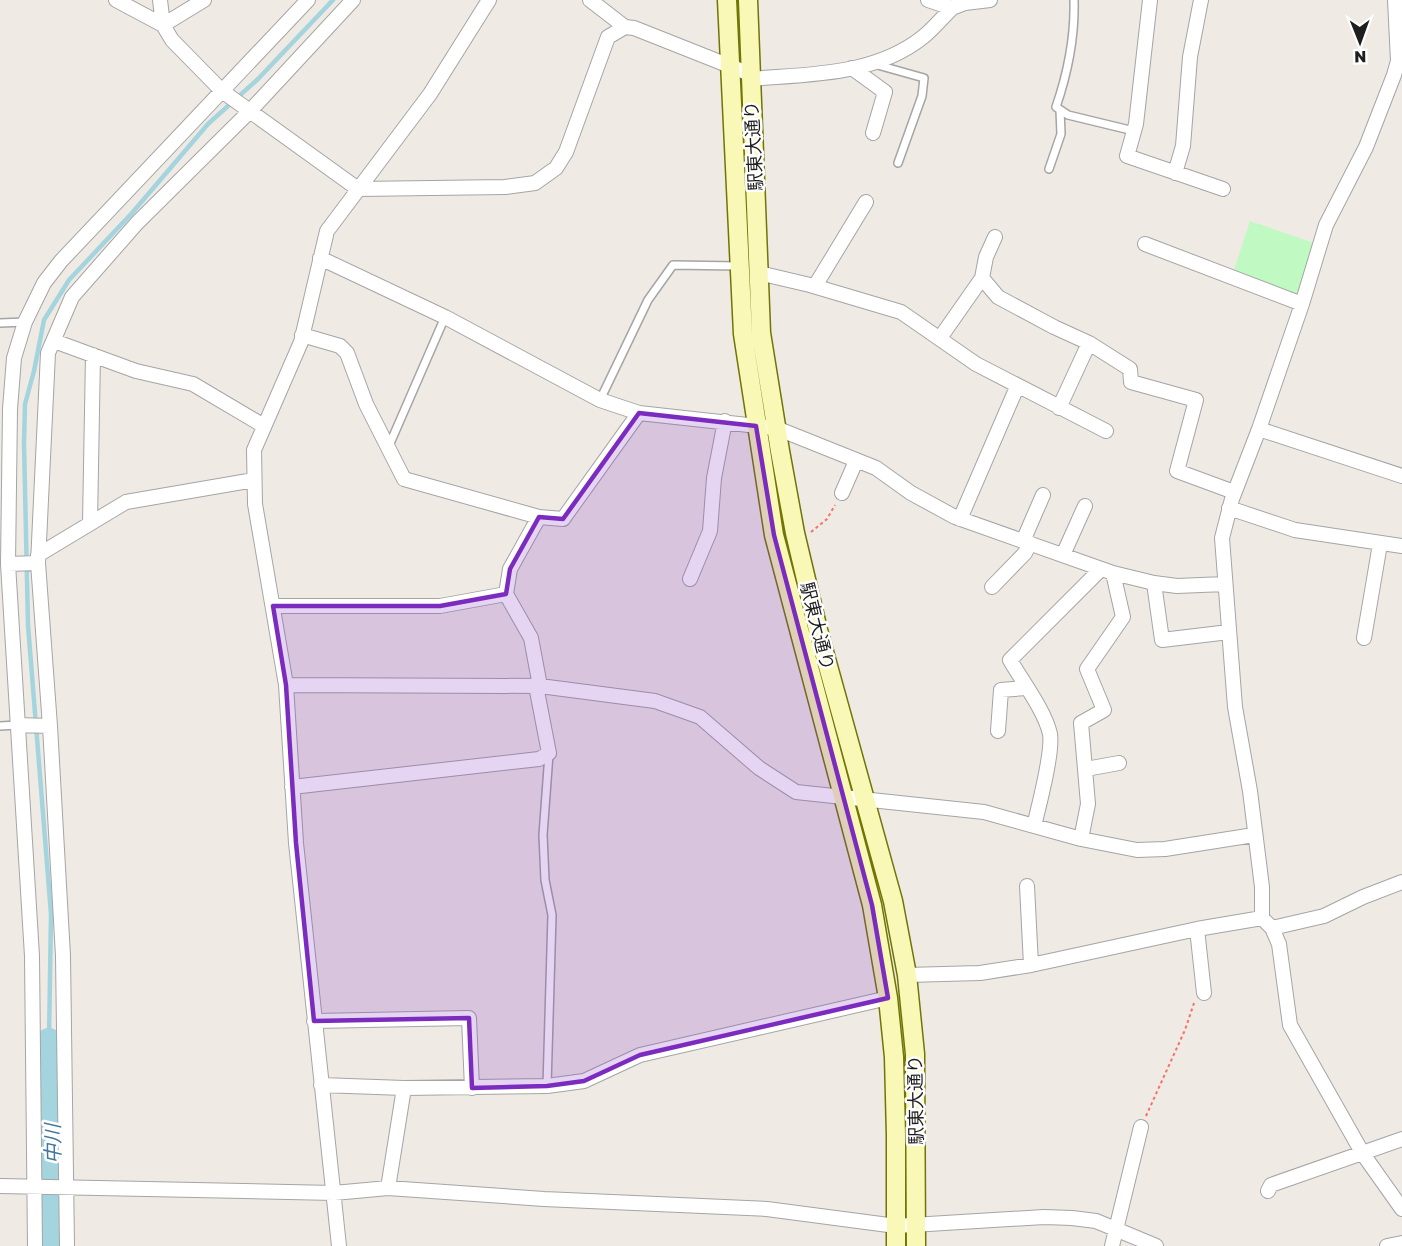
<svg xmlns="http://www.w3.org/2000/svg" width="1402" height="1246" font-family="'Golos Text','Noto Sans JP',sans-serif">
	<rect width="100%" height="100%" fill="#efeae4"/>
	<path fill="#c0f9c1" d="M1250 221 1314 243 1300 290 1294 294 1234 270Z"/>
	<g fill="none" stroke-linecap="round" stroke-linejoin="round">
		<path stroke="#a4d4dd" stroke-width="4.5" d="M49 1041 51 914 28 625 24 443 25 404 34 371 44 320 69 280 132 213 208 124 258 79 333 0"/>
		<path stroke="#a4d4dd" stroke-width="26" d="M49 1041 54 1246"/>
		<g stroke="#a5a5a5" stroke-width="10">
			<path id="lane" d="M1074 0C1075 37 1068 72 1056 107L1068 115 1134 131
				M874 64 924 78 922 96 898 163
				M1049 169 1061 134 1060 110
				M0 323 25 322
				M600 400 648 300 673 265 738 266
				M388 448 445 317
				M0 726 17 725
				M547 1086 552 915 545 880 543 835 549 754"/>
		</g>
		<g stroke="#a5a5a5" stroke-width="16">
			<path id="street" d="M116 0 163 25 204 0
				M160 0 163 25 172 40 222 91 358 189 505 187 535 183 556 168 566 152 608 37 625 27 634 28 750 74
				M590 0 625 27
				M928 0 952 8 965 3 990 0
				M1150 0 1136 124 1127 156 1223 189
				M1395 0 1398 61 1394 75 1366 147 1326 225 1302 304 1259 429 1232 499 1222 538 1235 707 1250 791 1262 887V918L1272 928 1279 944 1290 1025 1363 1154 1402 1209
				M852 68 885 92 873 133
				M750 79C809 74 874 76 923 37 933 29 943 17 952 8
				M1175 173 1183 146 1190 57 1201 0
				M995 237 986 257 982 278 998 297 1054 327 1089 343 1130 369 1131 382 1196 400 1177 471 1234 492
				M1145 244 1302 304
				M320 258 445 317 600 400 639 413 776 428 876 468 911 493 955 517 1113 573 1154 583 1177 586 1225 584
				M759 273 810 285 901 312 976 364 1106 431
				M815 286 866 202
				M302 335 340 346 347 353 366 404 404 479 539 517
				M940 338 982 278
				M54 341 136 371 193 384 264 426
				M1059 408 1089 343
				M1259 429 1402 476
				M842 493 856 461
				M1229 508 1295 530 1402 546
				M960 519 1017 387
				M90 523 93 355
				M1023 541 1043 495
				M38 555 126 502 254 480
				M1063 555 1085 506
				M8 564 38 563
				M690 579 710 531 714 478 725 421
				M1154 583 1162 640 1229 632
				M992 587 1025 553 1030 543
				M273 606H440L506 594
				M1364 638 1380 544
				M286 685 540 686 655 701 700 717 759 768 796 792 984 812 1081 839 1137 850 1165 849 1254 835
				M540 686 531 638 506 594 510 569 539 517 563 519 639 413
				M17 725 50 726
				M998 731 1001 690 1026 688
				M1086 769 1119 763
				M292 787 539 759 549 753 536 686
				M1034 826C1039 805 1053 753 1050 734 1045 711 1022 681 1010 660L1101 569
				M1081 839 1088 804 1081 723 1104 710 1087 669 1123 617 1113 573
				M1027 886 1031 965
				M1272 928 1324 916 1363 897 1402 882
				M1197 929 1204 993
				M907 975 980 973 1031 965 1197 929 1262 918
				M314 1021 469 1018 472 1088
				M321 1085 404 1088 547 1086 584 1081 640 1055 888 998
				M0 1186 334 1193 388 1188 544 1199 767 1209 896 1226 1044 1217 1072 1218 1096 1221 1156 1246
				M388 1188 404 1088
				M1268 1191 1271 1185 1402 1139
				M35 1246 32 956 8 564 10 409 14 358 25 322 44 283 61 261 308 0
				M67 1246 63 956 50 726 38 563 48 353 72 297 137 223 250 111 353 0
				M339 1246 296 843 286 685 255 504 254 450 301 342 327 231 430 94 489 0
				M1112 1246 1141 1127
				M1387 1246 1402 1243"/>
		</g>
		<g stroke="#707505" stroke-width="21">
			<path id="secondary" d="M727 0 743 334 774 535 872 905 888 998 894 1057 896 1136V1246
				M748 0 761 333 780 451 795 533 818 630 893 901 907 975 915 1054 916 1246"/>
		</g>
		<path stroke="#fa6f6a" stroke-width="2" stroke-dasharray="3 3" stroke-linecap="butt" d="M811 532 827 519 835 505
			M1146 1116 1185 1030 1194 1003"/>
		<use href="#lane" stroke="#fff" stroke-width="7"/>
		<use href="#street" stroke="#fff" stroke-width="14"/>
		<use href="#secondary" stroke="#f9f8b7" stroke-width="18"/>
	</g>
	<path fill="#7b2cbf" fill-opacity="0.2" stroke="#7b2cbf" stroke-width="4.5" stroke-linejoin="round" d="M639 413 756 426 774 535 872 905 888 998 640 1055 584 1081 547 1086 472 1088 469 1018 314 1021 296 843 286 685 273 606H440L506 594 510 569 539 517 563 519Z"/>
	<g text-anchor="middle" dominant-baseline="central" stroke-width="5" stroke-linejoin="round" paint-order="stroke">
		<g font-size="18" fill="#1e1e1e" stroke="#fff">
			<text transform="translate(753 146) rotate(-93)">駅東大通り</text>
			<text transform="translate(818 626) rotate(76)">駅東大通り</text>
			<text transform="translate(915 1100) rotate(-91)">駅東大通り</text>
		</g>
		<g font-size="20" font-style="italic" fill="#44779d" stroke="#fff">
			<text transform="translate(52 1144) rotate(-91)">中川</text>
		</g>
	</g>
	<g transform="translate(1360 42) rotate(179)" stroke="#ffffff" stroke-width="4.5" paint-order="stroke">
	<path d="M0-4.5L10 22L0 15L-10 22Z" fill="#1e1e1e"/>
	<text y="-9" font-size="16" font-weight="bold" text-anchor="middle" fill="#1e1e1e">N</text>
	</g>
</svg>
